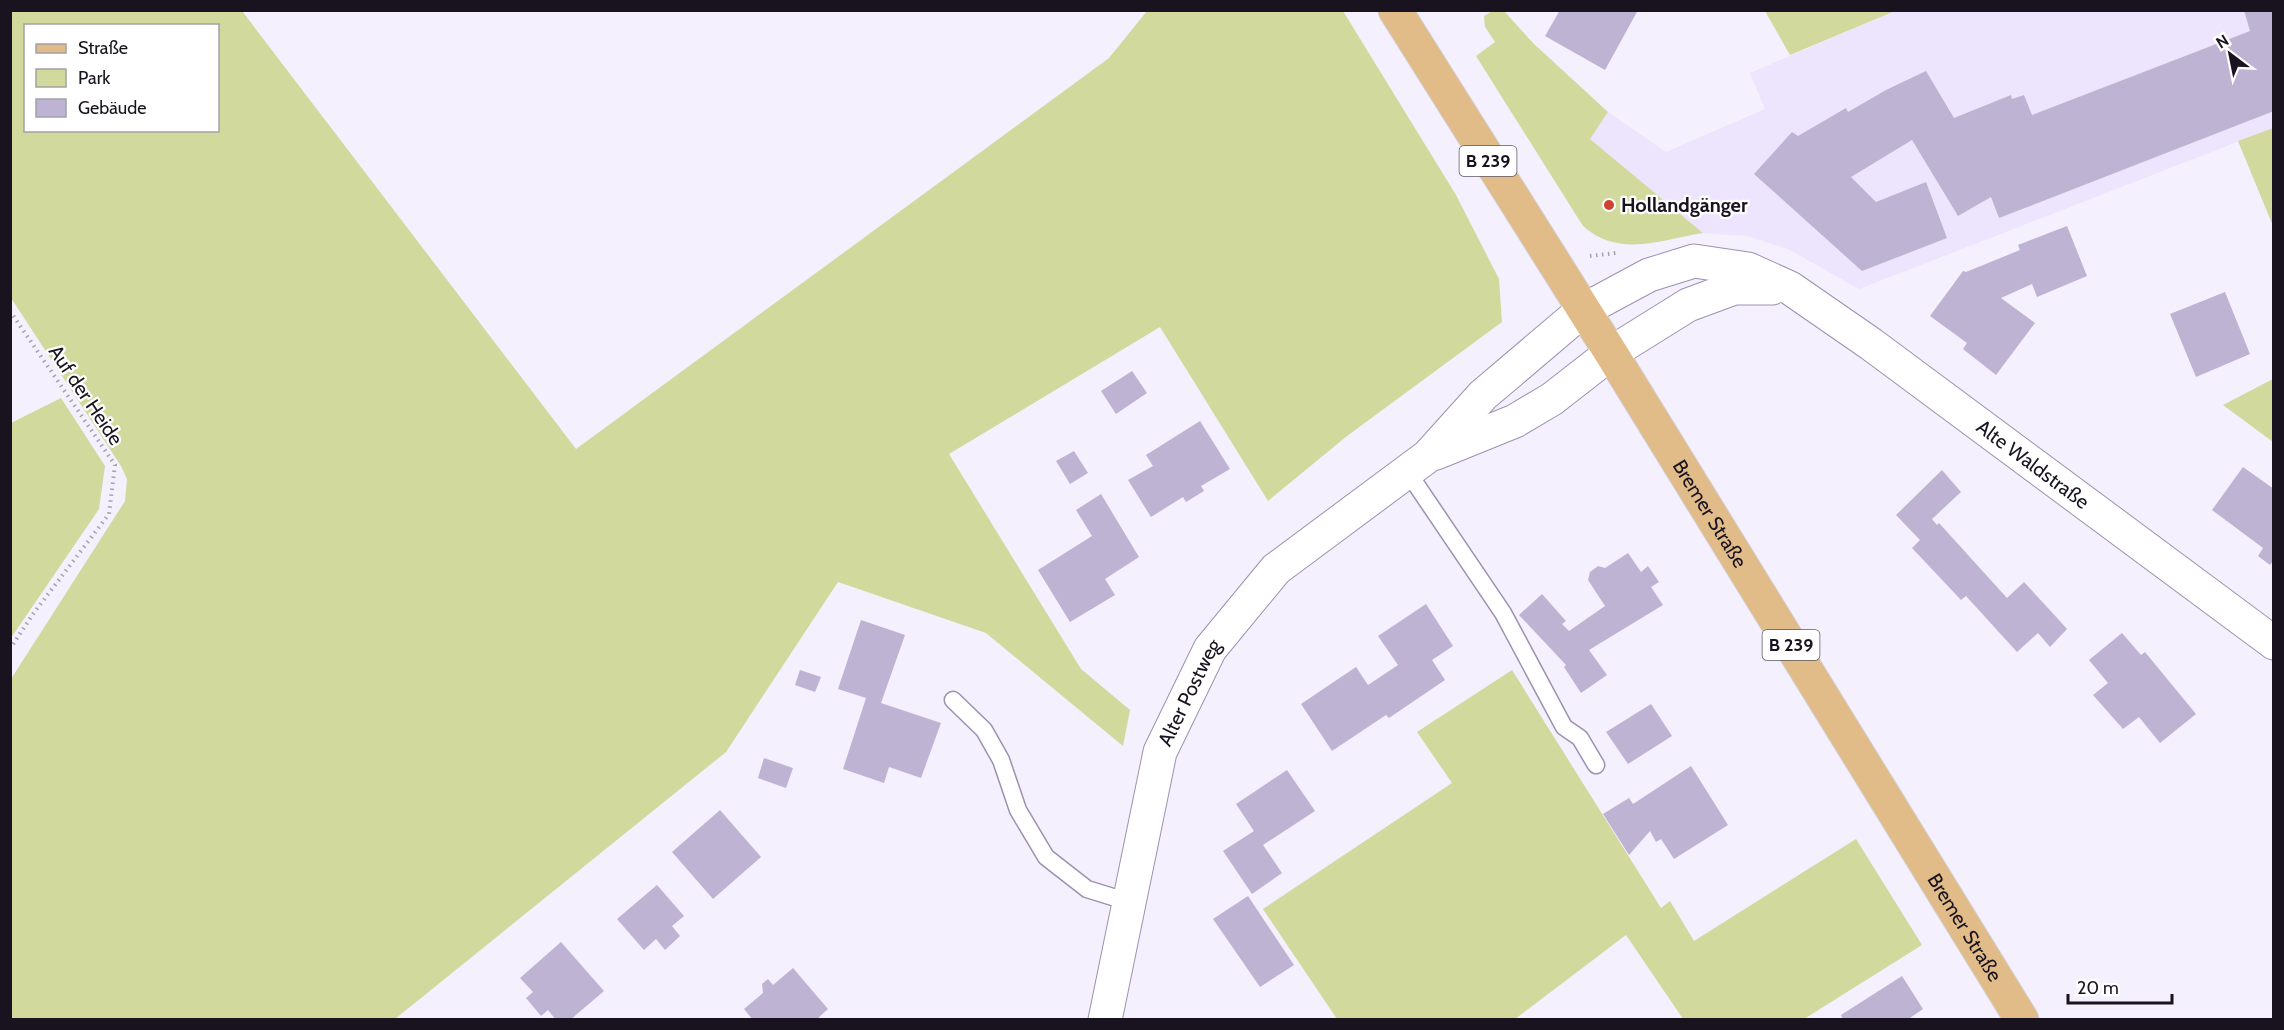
<svg xmlns="http://www.w3.org/2000/svg" width="2284" height="1030" font-family="Cabin,sans-serif">
	<rect width="100%" height="100%" fill="#f4f0fd"/>
	<path fill="#ede4fd" d="M1895 11H2273V128L1859 289 1788 249 1748 236 1703 233 1590 139 1608 112 1666 152 1765 109 1750 73Z"/>
	<path fill="#d1d99d" fill-rule="evenodd" d="M11 10 242 11 576 449 1109 58 1147 11H1343L1456 195 1499 279 1502 322 1347 436 1268 501 1160 327 949 454 1081 669 1130 710 1123 746 986 633 838 582 726 752 395 1019H11V679L125 501 127 479 121 466 11 298ZM26 26H218V130H26Z
		M1494 10 1504 11 1533 43 1608 112 1590 139 1703 233C1660 240 1619 258 1583 226L1476 56 1495 42 1485 27 1484 16Z
		M1765 11H1895L1790 55Z
		M2273 128V226L2238 141Z
		M2273 379V442L2223 405Z
		M61 398 105 466 99 509 11 638V423Z
		M1512 670 1661 908 1670 901 1694 941 1856 839 1922 945 1804 1019H1683L1626 935 1515 1019H1337L1263 909 1452 783 1417 732Z"/>
	<path fill="#bfb3d4" d="M1560 10H1638L1605 70 1545 36Z
		M2244 10H2274V111L1999 218 1991 197 1958 216 1912 140 1851 177 1876 202 1926 182 1947 238 1862 271 1754 174 1792 132 1798 136 1846 108 1848 112 1886 90 1926 71 1954 118 2011 95 2012 99 2024 95 2032 115 2250 31Z
		M2067 226 2087 276 2037 297 2032 284 2001 298 2035 323 1996 375 1963 349 1967 343 1930 316 1963 271 1966 272 2020 250 2018 245Z
		M2225 292 2250 354 2196 377 2170 314Z
		M1132 371 1147 393 1116 414 1101 391Z
		M1200 421 1230 469 1201 486 1204 491 1186 502 1183 497 1151 517 1128 480 1153 466 1146 455Z
		M1074 451 1088 473 1070 484 1056 461Z
		M2243 467 2274 489V560L2270 565 2258 556 2263 548 2212 510Z
		M1942 470 1961 492 1932 519 1937 525 1939 523 2007 598 2024 582 2059 620 2067 629 2050 647 2038 633 2017 652 1966 596 1961 600 1912 548 1920 540 1896 515Z
		M1101 494 1139 557 1105 579 1115 595 1070 622 1038 570 1092 536 1076 510Z
		M1628 553 1641 572 1648 566 1659 582 1651 587 1663 605 1589 650 1607 675 1581 693 1564 667 1566 665 1519 615 1542 594 1566 621 1562 624 1569 631 1605 606 1588 580 1590 572 1598 566 1605 568Z
		M1426 604 1453 646 1432 660 1445 680 1389 718 1386 715 1332 751 1301 704 1356 667 1368 685 1398 665 1378 636Z
		M861 620 905 635 881 703 941 723 921 778 889 767 884 783 843 769 866 698 838 689Z
		M2122 633 2141 655 2145 652 2196 714 2160 743 2139 717 2123 729 2093 695 2108 683 2089 660Z
		M800 670 821 677 815 692 795 685Z
		M1651 704 1672 736 1628 764 1606 732Z
		M764 758 793 768 786 788 758 778Z
		M1691 766 1728 825 1674 859 1661 839 1656 842 1650 831 1629 855 1603 814 1629 798 1633 804Z
		M1287 770 1315 811 1263 845 1282 873 1252 894 1223 851 1254 831 1236 804Z
		M720 810 761 857 713 899 672 852Z
		M657 885 684 916 672 926 680 936 665 950 656 939 644 950 617 919Z
		M1248 896 1294 965 1260 987 1213 919Z
		M561 942 604 991 570 1020H556L548 1010 541 1016 526 998 533 992 520 978Z
		M793 968 828 1009 816 1020H753L744 1009 763 993 762 984 768 979 773 985Z
		M1902 976 1923 1009 1907 1020H1843L1841 1015Z"/>
	<g fill="none" stroke-linecap="round" stroke-linejoin="round">
		<g stroke="#9d91b1" stroke-width="19">
			<path id="service" d="M1407 471 1503 613 1564 727 1580 738 1596 765
				M953 700 984 730 1001 760 1018 810 1046 857 1087 889 1129 902"/>
		</g>
		<g stroke="#9d91b1" stroke-width="35">
			<g id="minor">
				<path d="M1436 453 1515 421 1552 399 1611 353"/>
				<path id="s1" d="M1105 1020 1160 752 1210 649 1276 569 1428 456 1483 395 1582 311"/>
			</g>
		</g>
		<g stroke="#9d91b1" stroke-width="35">
			<g id="tertiary">
				<path id="s2" d="M1582 311 1649 275 1694 261 1748 269 1790 288 1871 344 2274 643"/>
				<path d="M1611 353 1688 305 1734 288H1772"/>
			</g>
		</g>
		<g stroke="#d1d0d2" stroke-width="35">
			<g id="primary">
				<path id="s3" d="M1395 10 1611 353 2022 1020"/>
			</g>
		</g>
		<path stroke="#a5a1ad" stroke-width="4" stroke-dasharray="1.5 4.5" stroke-linecap="butt" d="M1590 256 1616 253
			M10 311 115 465 109 514 33 614 10 649"/>
		<use href="#service" stroke="#fff" stroke-width="16"/>
		<use href="#minor" stroke="#fff" stroke-width="33"/>
		<use href="#tertiary" stroke="#fff" stroke-width="33"/>
		<use href="#primary" stroke="#e1bb88" stroke-width="33"/>
	</g>
	<circle fill="#ce432d" stroke="#fff" stroke-width="2" cx="1609" cy="205" r="6"/>
	<g text-anchor="middle" dominant-baseline="central" stroke-width="4.5" stroke-linejoin="round" paint-order="stroke">
		<g fill="#fff" stroke="#5d5a62" stroke-width="1.5">
			<rect x="1459.5" y="146" width="57" height="30" rx="4.5"/>
			<rect x="1762.5" y="630" width="57" height="30" rx="4.5"/>
		</g>
		<g font-size="18" font-weight="bold" fill="#18131f">
			<text x="1488" y="161">B 239</text>
			<text x="1791" y="645">B 239</text>
		</g>
		<g font-size="20" font-weight="bold" fill="#18131f" stroke="#fff" text-anchor="start">
			<text x="1621" y="205">Hollandgänger</text>
		</g>
		<g font-size="20" fill="#18131f" stroke="#fff">
			<text transform="translate(86 395) rotate(56)">Auf der Heide</text>
			<text stroke="none"><textPath href="#s2" startOffset="524">Alte Waldstraße</textPath></text>
			<text stroke="none"><textPath href="#s3" startOffset="594">Bremer Straße</textPath></text>
			<text stroke="none"><textPath href="#s1" startOffset="340">Alter Postweg</textPath></text>
			<text stroke="none"><textPath href="#s3" startOffset="1080">Bremer Straße</textPath></text>
		</g>
	</g>
	<rect width="2284" height="1030" fill="none" stroke="#18131f" stroke-width="24"/>
	<rect x="24" y="24" width="195" height="108" fill="#ffffff" stroke="#a3a1a5" stroke-width="1.5"/>
	<rect x="36" y="44" width="30" height="9" fill="#e1bb88" stroke="#a3a1a5" stroke-width="1.5"/>
	<text x="78" y="54" font-size="18" fill="#18131f">Straße</text>
	<rect x="36" y="69" width="30" height="18" fill="#d1d99d" stroke="#a3a1a5" stroke-width="1.5"/>
	<text x="78" y="84" font-size="18" fill="#18131f">Park</text>
	<rect x="36" y="99" width="30" height="18" fill="#bfb3d4" stroke="#a3a1a5" stroke-width="1.5"/>
	<text x="78" y="114" font-size="18" fill="#18131f">Gebäude</text>
	<g transform="translate(2230 54) rotate(328)" stroke="#ffffff" stroke-width="4.5" paint-order="stroke">
	<path d="M0-4.5L10 22L0 15L-10 22Z" fill="#18131f"/>
	<text y="-9" font-size="16" font-weight="bold" text-anchor="middle" fill="#18131f">N</text>
	</g>
	<path d="M2068 994v9h104v-9" fill="none" stroke="#18131f" stroke-width="3"/>
	<text x="2077" y="994" font-size="18" fill="#18131f" stroke="#ffffff" stroke-width="4.5" paint-order="stroke">20 m</text>
</svg>
